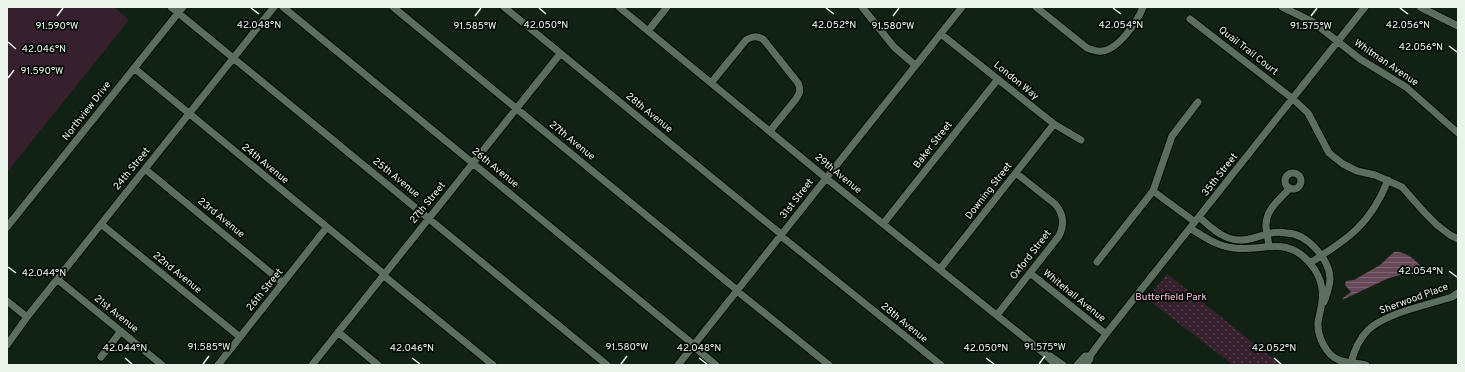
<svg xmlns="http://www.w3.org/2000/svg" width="1465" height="372" font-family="Overpass,sans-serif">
	<defs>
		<pattern id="park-dots" width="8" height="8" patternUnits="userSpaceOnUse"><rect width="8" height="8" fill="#37202d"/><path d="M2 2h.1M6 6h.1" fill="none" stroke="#54414c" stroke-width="1.8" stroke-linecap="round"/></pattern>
		<pattern id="water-rules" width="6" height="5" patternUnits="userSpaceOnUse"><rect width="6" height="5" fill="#68495a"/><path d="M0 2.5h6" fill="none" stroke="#7e6472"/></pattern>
	</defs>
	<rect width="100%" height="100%" fill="#112214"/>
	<path fill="#37202d" d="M7 7H114L129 20 7 172Z"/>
	<path fill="url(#park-dots)" d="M1167 274 1281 365H1233L1147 299Z"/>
	<path fill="url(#water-rules)" d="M1394 252C1406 251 1412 258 1420 265L1419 270 1389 278 1342 300 1344 297 1351 292 1345 285 1346 281 1354 280 1380 265Z"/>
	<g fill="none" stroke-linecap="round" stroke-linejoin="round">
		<g stroke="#010b02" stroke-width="9">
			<path id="minor" d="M171 7 607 365
				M283 7 694 345
				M393 7 737 290
				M504 7 782 235
				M619 7 826 178 1046 355 1055 365
				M862 7 894 47 915 65
				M1036 7 1087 48C1092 50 1097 52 1102 51 1118 50 1138 21 1143 7
				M1282 7 1313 22 1360 59 1406 87 1458 133
				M1420 7 1458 26
				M1190 19 1293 99 1308 113 1329 153 1343 164 1357 171 1375 175 1402 187 1425 213 1437 225 1450 235 1458 239
				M648 31 667 7
				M941 34 1054 124 1081 140
				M134 68 384 274
				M711 83 746 40C753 36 756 36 763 39L798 83C801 90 800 93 796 99L770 131
				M145 169 283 283
				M1285 181a8 8 0 1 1 16 0a8 8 0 1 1-16 0Z
				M1153 191 1195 222
				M1199 217C1211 227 1222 239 1238 240 1250 241 1257 236 1268 234 1274 232 1280 232 1286 233 1307 233 1329 259 1330 278 1330 287 1327 294 1324 302
				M101 224 240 337
				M883 224 998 79
				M7 227 183 7
				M1190 228C1204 237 1217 246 1234 248 1262 252 1285 235 1309 262 1315 269 1321 279 1322 289 1324 300 1320 311 1318 322 1317 336 1326 355 1339 360 1347 364 1357 362 1366 365
				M781 236 941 365
				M1269 246C1268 240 1267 233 1266 227 1265 210 1279 200 1290 188
				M1097 262 1153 191 1172 136 1198 102
				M1310 263C1348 239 1371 224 1388 180
				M940 269 1054 124
				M1030 273 1106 334
				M383 275 493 365
				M57 279 162 365
				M737 291 829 365
				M7 301 27 317
				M997 315 1059 236C1065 224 1064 214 1055 204L1016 173
				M338 332 378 365
				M7 345 27 317 274 7
				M693 346 716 365
				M1050 356 1063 365
				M101 357 121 331
				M1351 363C1354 351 1359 339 1368 330 1386 313 1427 305 1452 297L1458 293
				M218 365 327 227
				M312 365 560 54
				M678 365 962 7
				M1077 365 1085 356H1090
				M1086 365 1090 359V356L1106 334 1365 7"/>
		</g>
		<use href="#minor" stroke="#5c6f5f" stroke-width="7"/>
	</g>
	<path fill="none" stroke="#e9f5eb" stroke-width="1.5" d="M251 8 259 14M539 8 546 14M826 8 834 14M1113 8 1121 14M1400 8 1408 14M57 16 63 8M475 16 481 8M893 16 899 8M1311 16 1317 8M8 42 16 49M1449 46 1457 52M8 78 14 70M8 267 16 273M1449 271 1457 277M125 358 132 364M412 358 420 364M699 358 707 364M986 358 994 364M1274 358 1281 364M203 364 209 356M621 364 627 356M1039 364 1045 356"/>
	<g text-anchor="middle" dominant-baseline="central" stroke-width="3.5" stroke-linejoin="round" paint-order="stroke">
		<g font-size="10" fill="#e9f5eb" stroke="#040a05">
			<text transform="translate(1248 51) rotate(38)">Quail Trail Court</text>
			<text transform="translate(1386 63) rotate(34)">Whitman Avenue</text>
			<text transform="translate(1016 81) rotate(39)">London Way</text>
			<text transform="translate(87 111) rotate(-52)">Northview Drive</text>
			<text transform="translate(649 113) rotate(39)">28th Avenue</text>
			<text transform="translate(572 141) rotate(39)">27th Avenue</text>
			<text transform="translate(933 145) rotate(-52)">Baker Street</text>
			<text transform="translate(265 164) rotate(39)">24th Avenue</text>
			<text transform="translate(495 168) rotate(39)">26th Avenue</text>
			<text transform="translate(132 169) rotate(-51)">24th Street</text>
			<text transform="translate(838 174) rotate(39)">29th Avenue</text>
			<text transform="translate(1220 175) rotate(-52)">35th Street</text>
			<text transform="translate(396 178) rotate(39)">25th Avenue</text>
			<text transform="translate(989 191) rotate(-52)">Downing Street</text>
			<text transform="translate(797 199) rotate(-52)">31st Street</text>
			<text transform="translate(428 203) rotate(-51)">27th Street</text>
			<text transform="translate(221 218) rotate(39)">23rd Avenue</text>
			<text transform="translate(1031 255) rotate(-52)">Oxford Street</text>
			<text transform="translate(177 273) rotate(39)">22nd Avenue</text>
			<text transform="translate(265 290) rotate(-51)">26th Street</text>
			<text transform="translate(1074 296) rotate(39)">Whitehall Avenue</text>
			<text transform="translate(1414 299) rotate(-20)">Sherwood Place</text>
			<text transform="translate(116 314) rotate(39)">21st Avenue</text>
			<text transform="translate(904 323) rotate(39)">28th Avenue</text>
		</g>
		<g font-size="10" fill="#fcc1e2" stroke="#040a05">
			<text x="1171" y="297">Butterfield Park</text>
		</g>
	</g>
	<g font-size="10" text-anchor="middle" fill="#e9f5eb" stroke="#040a05" stroke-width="3.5" stroke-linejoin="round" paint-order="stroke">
		<text x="259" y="28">42.048°N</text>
		<text x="546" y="28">42.050°N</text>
		<text x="834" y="28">42.052°N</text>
		<text x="1121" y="28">42.054°N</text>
		<text x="1408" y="28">42.056°N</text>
		<text x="475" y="29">91.585°W</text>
		<text x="893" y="29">91.580°W</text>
		<text x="57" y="29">91.590°W</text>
		<text x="1311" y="29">91.575°W</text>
		<text x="1421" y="50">42.056°N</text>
		<text x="44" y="52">42.046°N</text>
		<text x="42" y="74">91.590°W</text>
		<text x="1421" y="274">42.054°N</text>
		<text x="44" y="276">42.044°N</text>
		<text x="209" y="350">91.585°W</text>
		<text x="627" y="350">91.580°W</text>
		<text x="1045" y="350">91.575°W</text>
		<text x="125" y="351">42.044°N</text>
		<text x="412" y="351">42.046°N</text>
		<text x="699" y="351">42.048°N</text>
		<text x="986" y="351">42.050°N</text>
		<text x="1274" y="351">42.052°N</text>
	</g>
	<rect width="1465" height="372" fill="none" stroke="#e9f5eb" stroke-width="16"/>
</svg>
